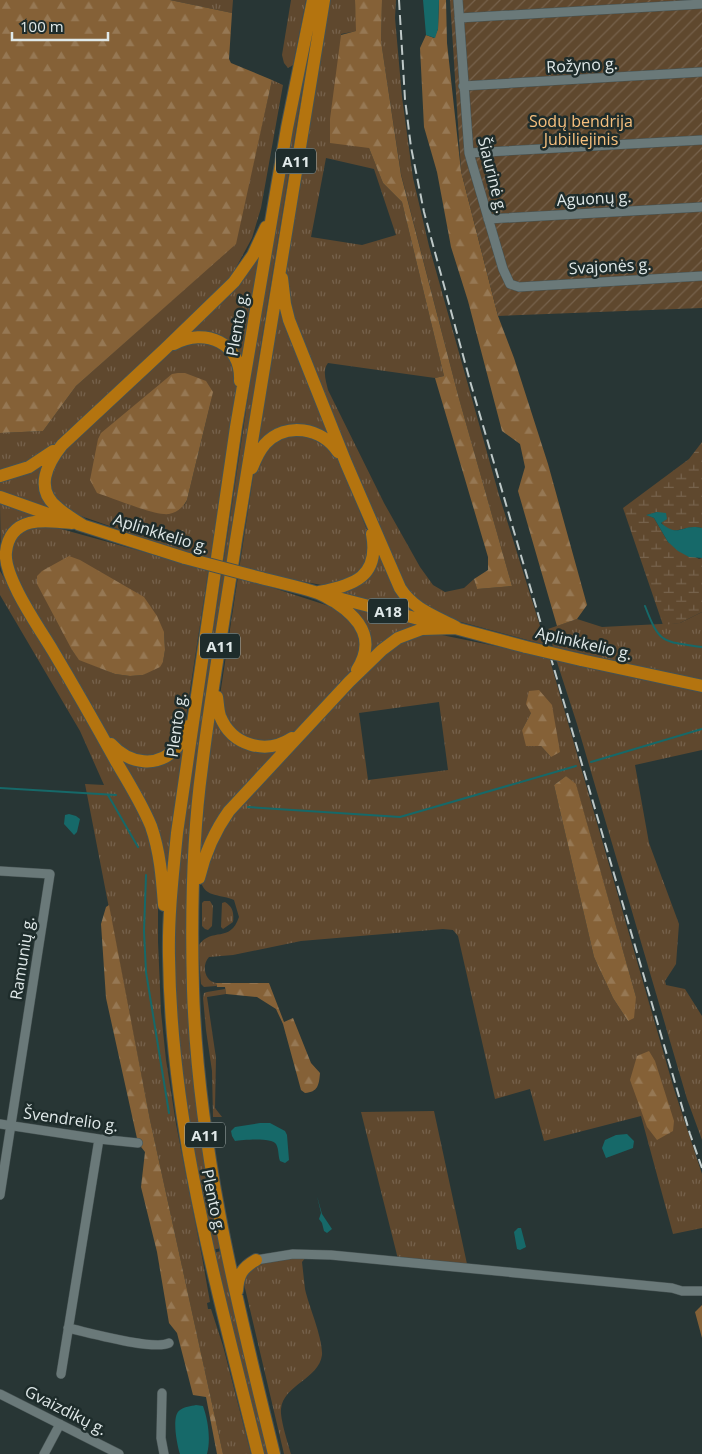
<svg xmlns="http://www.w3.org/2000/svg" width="702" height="1454" font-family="'Open Sans',sans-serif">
	<defs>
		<pattern id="grass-tufts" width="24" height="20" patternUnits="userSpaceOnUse" patternTransform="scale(1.25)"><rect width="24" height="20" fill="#5f482e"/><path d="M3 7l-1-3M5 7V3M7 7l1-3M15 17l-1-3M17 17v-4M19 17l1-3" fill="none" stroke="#76624c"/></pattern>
		<pattern id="forest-firs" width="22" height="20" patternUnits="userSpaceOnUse" patternTransform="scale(1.25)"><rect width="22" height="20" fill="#856137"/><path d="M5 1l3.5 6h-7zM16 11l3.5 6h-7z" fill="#967854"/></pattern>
		<pattern id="wetland-marsh" width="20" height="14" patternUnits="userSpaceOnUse" patternTransform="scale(1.25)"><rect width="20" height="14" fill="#5f482e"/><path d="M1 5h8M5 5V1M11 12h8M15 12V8" fill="none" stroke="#76624c"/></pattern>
		<pattern id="garden-furrows" width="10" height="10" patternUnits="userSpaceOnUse" patternTransform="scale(1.25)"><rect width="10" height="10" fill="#5f482e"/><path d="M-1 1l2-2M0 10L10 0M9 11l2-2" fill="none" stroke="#76624c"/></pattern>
	</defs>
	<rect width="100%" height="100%" fill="#283635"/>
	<path fill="url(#grass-tufts)" fill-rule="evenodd" d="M170 0H233L232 13Z
		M291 0H306L293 65 288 68 284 63 282 55Z
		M317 0 259 356 187 931 221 1248 212 1250 198 1191 180 1067 173 982 177 872 266 277 300 87Z
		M327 0H355L357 31 341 34 369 148 383 183 402 202 444 376 435 378 328 363C322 370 326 381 328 390L384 503 420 567 433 585 445 592 464 588 474 579 477 589 512 586 458 395 401 174 381 41 382 0H396L395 18 402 97 413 178 429 246 499 495 546 645 450 619 409 595 325 402 286 292 285 271 288 245ZM326 158 374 169 396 235 362 245 311 237Z
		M272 80 283 85 261 208 252 238 232 275 234 277 45 454 0 474V433L43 431 76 386 235 244Z
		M259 252 242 365 237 354 185 334Z
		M279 292 332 438 309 427 256 450Z
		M185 343H212L231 358 237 383 185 723 182 732 165 753 135 758 112 741 16 580 11 567V543L29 526 54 527 191 565 193 555 78 515 61 507 47 484 54 460 177 346ZM213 392 187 500 184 506ZM164 632 165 650 163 662 143 675 130 676 115 674 79 659 72 650Z
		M302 432 334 452 342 467 369 535V561L357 577 327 586 279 577 255 582 332 607 352 620 362 642 357 664 345 680 298 729 285 739 276 743 237 736 219 702 254 471 273 441Z
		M47 460 51 510 0 492V479Z
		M0 503 39 517 26 520 1 560Z
		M379 548 416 613 335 593 350 588Z
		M0 571 135 801 153 847 158 896V942L161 1012 166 1060 176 1124 202 1257 210 1302 207 1303 208 1309H211L223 1346 251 1454H223L150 1120 85 784 104 785 80 731 0 595Z
		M348 606 423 625 367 658Z
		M702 612V681L586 657V654L553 647 548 629 577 619 602 627 680 623Z
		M427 632 549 657 674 1089 702 1174V1228L673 1234 641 1116 544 1141 530 1089 495 1099 458 936 453 930 443 929 301 941 233 955 209 957C201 966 205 981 216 983V986L204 987 201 984 198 946C212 926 230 944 239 917L234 900C222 894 205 898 201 882L222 824 391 647ZM439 702 448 770 368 780 359 713ZM531 713 551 757 541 746 522 730ZM566 776 576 785 636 997 628 1021 613 998 594 957 554 785Z
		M556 659 702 691V750L635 765 649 843 679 924 676 964 665 981 666 985 685 989 702 1016V1140L687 1099 577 724Z
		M215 712 225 732 284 747 200 853 206 784Z
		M183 747 165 878 118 758 134 765Z
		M204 901H210L213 906 212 926 208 930 205 929 202 926V903Z
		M225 902C233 907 234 913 233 922L223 929 221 927 222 903Z
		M225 989 226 994 207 997 216 1058 215 1108 222 1117H213L212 1071 206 1030 203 998 204 993 207 992Z
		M434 1111 467 1264 398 1259 361 1112Z
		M221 1251 270 1454H262L213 1253Z
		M306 1257 302 1262C303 1271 304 1280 305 1289 309 1307 323 1338 322 1355 319 1379 283 1385 281 1409 280 1419 288 1443 291 1454H284L244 1284V1277L257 1264 281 1259Z"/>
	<path fill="url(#forest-firs)" d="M0 0H170L232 13 229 59 231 63 272 80 236 244 76 386 43 431 0 433Z
		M355 0H382L381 41 401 175 458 395 512 586 477 589 474 579 488 570V557L435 378 444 376 402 202 383 183 369 148 330 143V119L341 35 356 31Z
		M439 0H446L447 43 461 171 498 316 514 358 548 464 587 605 577 619 557 626 518 491 525 467 520 444 502 431 468 301 451 247 437 172 424 127 420 48 426 35 434 38 438 29Z
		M178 373H185L206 381 213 392 187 500C183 507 178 512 169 514 155 516 113 498 97 493L90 480 98 439 101 433 172 374Z
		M69 556 80 560 144 597 157 616 164 632 165 650 163 662 160 667 143 675 130 676 115 674 79 660 72 650 37 584V576L42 571Z
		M539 690 552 705 560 752 551 757 541 746H526L522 730 531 713 526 704 529 691Z
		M566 776 576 784 636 997 634 1018 628 1021 613 998 594 957 554 785Z
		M109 905 150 1120 223 1454H217L206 1397 193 1395 177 1333 169 1323 157 1252 141 1187 145 1152 138 1143 106 998 101 924 106 907Z
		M216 983H269L284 1022 293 1018 311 1063 320 1073C319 1085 318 1092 305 1093L301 1090 283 1024 276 1009 257 997 226 994 225 987H217Z
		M649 1051 655 1061 674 1121 673 1131 657 1140 647 1127 630 1080 637 1056Z
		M702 1305V1338L695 1312Z"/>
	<path fill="url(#wetland-marsh)" d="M702 442V528C680 523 668 545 657 512L647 515 654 518 668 542 699 559 702 558V612L680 623 663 625 623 508 689 459Z"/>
	<path fill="url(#garden-furrows)" d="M450 0H702V308L498 316 461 171Z"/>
	<path fill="#166969" d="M423 0H439L438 29 435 38 426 35Z
		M657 512 666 513 667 519 661 523C680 539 681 523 702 528V558L689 557 678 551 668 542 654 518 646 515Z
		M69 814 76 816 80 819 77 832 74 835 64 824 65 815Z
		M260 1123H270L285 1131 287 1135 289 1160 285 1163 280 1161C278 1156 279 1149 276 1144 271 1137 243 1140 235 1141L232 1136 231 1131 235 1127Z
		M627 1134 634 1141 633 1148 606 1158 602 1148 605 1140 616 1135Z
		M317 1196 322 1214 332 1229 327 1233 324 1231 322 1223 319 1219 321 1213Z
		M518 1228H521L526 1247 520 1250 517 1249 514 1232Z
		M196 1405 203 1406C208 1420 211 1439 207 1454H180C177 1445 171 1415 180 1410 184 1407 191 1406 196 1405Z"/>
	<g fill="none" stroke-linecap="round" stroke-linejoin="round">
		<path stroke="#166969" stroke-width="2" d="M645 606C660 645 662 641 702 647
			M591 762 702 729
			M0 788 116 795
			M108 795 138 847
			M248 807 400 817 576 766
			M146 875 144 931 146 972 169 1113"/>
		<g stroke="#465252" stroke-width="10">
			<path id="minor" d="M458 0 469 153 503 269 510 284 519 287 702 276
				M459 18 702 4
				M463 86 702 72
				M469 153 702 140
				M488 219 702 207
				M0 871 50 874 0 1195
				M0 1124 99 1139 138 1143
				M256 1260 293 1254 331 1255 672 1288 682 1291H702
				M68 1328C87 1332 154 1351 169 1343
				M61 1374 99 1139
				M162 1393 161 1438 164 1454
				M0 1394 119 1454
				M44 1454 60 1424"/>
		</g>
		<g stroke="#465252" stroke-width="14">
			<path id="highway" d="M282 278 285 304 289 320 346 463 400 588C413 609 435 616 456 627
				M174 344C205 327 242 343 240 381
				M252 468C255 460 259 451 265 444 286 421 322 428 338 452
				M0 476 29 467 53 451
				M0 497 54 516
				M72 523C46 520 10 515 6 552 3 577 40 629 53 651 75 688 96 725 117 763 129 783 142 804 151 826 160 852 162 878 164 905
				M78 524 185 558
				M84 526C75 520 66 515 58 508 34 489 47 464 62 445L165 349 234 282 253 255 266 227
				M261 578C280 583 300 587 318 593 324 595 329 599 335 602 361 619 376 640 357 670
				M319 592C354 585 380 577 372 534
				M334 597 438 624
				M581 660 702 686
				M217 697C218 703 218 710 220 716 232 746 266 755 292 738
				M111 744C129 764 158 769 177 747 182 741 185 733 188 726
				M199 878C205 853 214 832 229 811L349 682 382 650 398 638 422 629 455 628 526 647
				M237 1291C238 1275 242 1268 256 1260
				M258 1454C218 1291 171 1127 169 957 168 916 173 874 177 833L236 427 287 128 313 0
				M274 1454C236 1299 198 1149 193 989 191 915 192 840 202 767 211 691 225 616 236 540 264 360 293 180 324 0"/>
		</g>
		<use href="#minor" stroke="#6a7979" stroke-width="9"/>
		<use href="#highway" stroke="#b4740f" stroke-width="12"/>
		<path stroke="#bec8c7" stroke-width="2" stroke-dasharray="10 5" stroke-linecap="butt" d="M399 0 405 99 411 147 424 212 470 381 690 1134 702 1168"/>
		<g stroke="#465252" stroke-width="14" stroke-linecap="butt">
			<path id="highway-bridge" d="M185 558 261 578
				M526 647 581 660"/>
		</g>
		<use href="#highway-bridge" stroke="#b4740f" stroke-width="12"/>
	</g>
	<g text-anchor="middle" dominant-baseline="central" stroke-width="5" stroke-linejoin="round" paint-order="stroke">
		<g fill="#1e2c2b" stroke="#a6b0b0" stroke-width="1">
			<rect x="276" y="148.5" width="40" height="25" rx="4"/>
			<rect x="368" y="598.5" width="40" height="25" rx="4"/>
			<rect x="200" y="633.5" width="40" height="25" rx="4"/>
			<rect x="185" y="1122.5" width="40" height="25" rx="4"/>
		</g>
		<g font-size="15" font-weight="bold" fill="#e0e9e9">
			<text x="296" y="161">A11</text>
			<text x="388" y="611">A18</text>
			<text x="220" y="646">A11</text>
			<text x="205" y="1135">A11</text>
		</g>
		<g font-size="16" fill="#e0e9e9" stroke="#1e2c2b">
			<text transform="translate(582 65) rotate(-3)">Rožyno g.</text>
			<text transform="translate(493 175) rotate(76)">Šiaurinė g.</text>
			<text transform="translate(594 198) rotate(-3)">Aguonų g.</text>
			<text transform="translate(610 266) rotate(-3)">Svajonės g.</text>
			<text transform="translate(237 324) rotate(-80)">Plento g.</text>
			<text transform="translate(161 533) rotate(17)">Aplinkkelio g.</text>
			<text transform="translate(584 643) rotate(13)">Aplinkkelio g.</text>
			<text transform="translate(176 725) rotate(-82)">Plento g.</text>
			<text transform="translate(22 958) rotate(-81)">Ramunių g.</text>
			<text transform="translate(71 1119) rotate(8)">Švendrelio g.</text>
			<text transform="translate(214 1201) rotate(78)">Plento g.</text>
			<text transform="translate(66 1410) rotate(27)">Gvaizdikų g.</text>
		</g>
		<g font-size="16" fill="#f7c07e" stroke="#1e2c2b">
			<text x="581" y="121">Sodų bendrija<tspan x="581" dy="18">Jubiliejinis</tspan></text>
		</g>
	</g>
	<path d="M12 32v8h96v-8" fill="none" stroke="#e0e9e9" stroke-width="2.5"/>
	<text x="20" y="32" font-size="15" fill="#e0e9e9" stroke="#1e2c2b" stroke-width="4" paint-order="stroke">100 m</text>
</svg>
